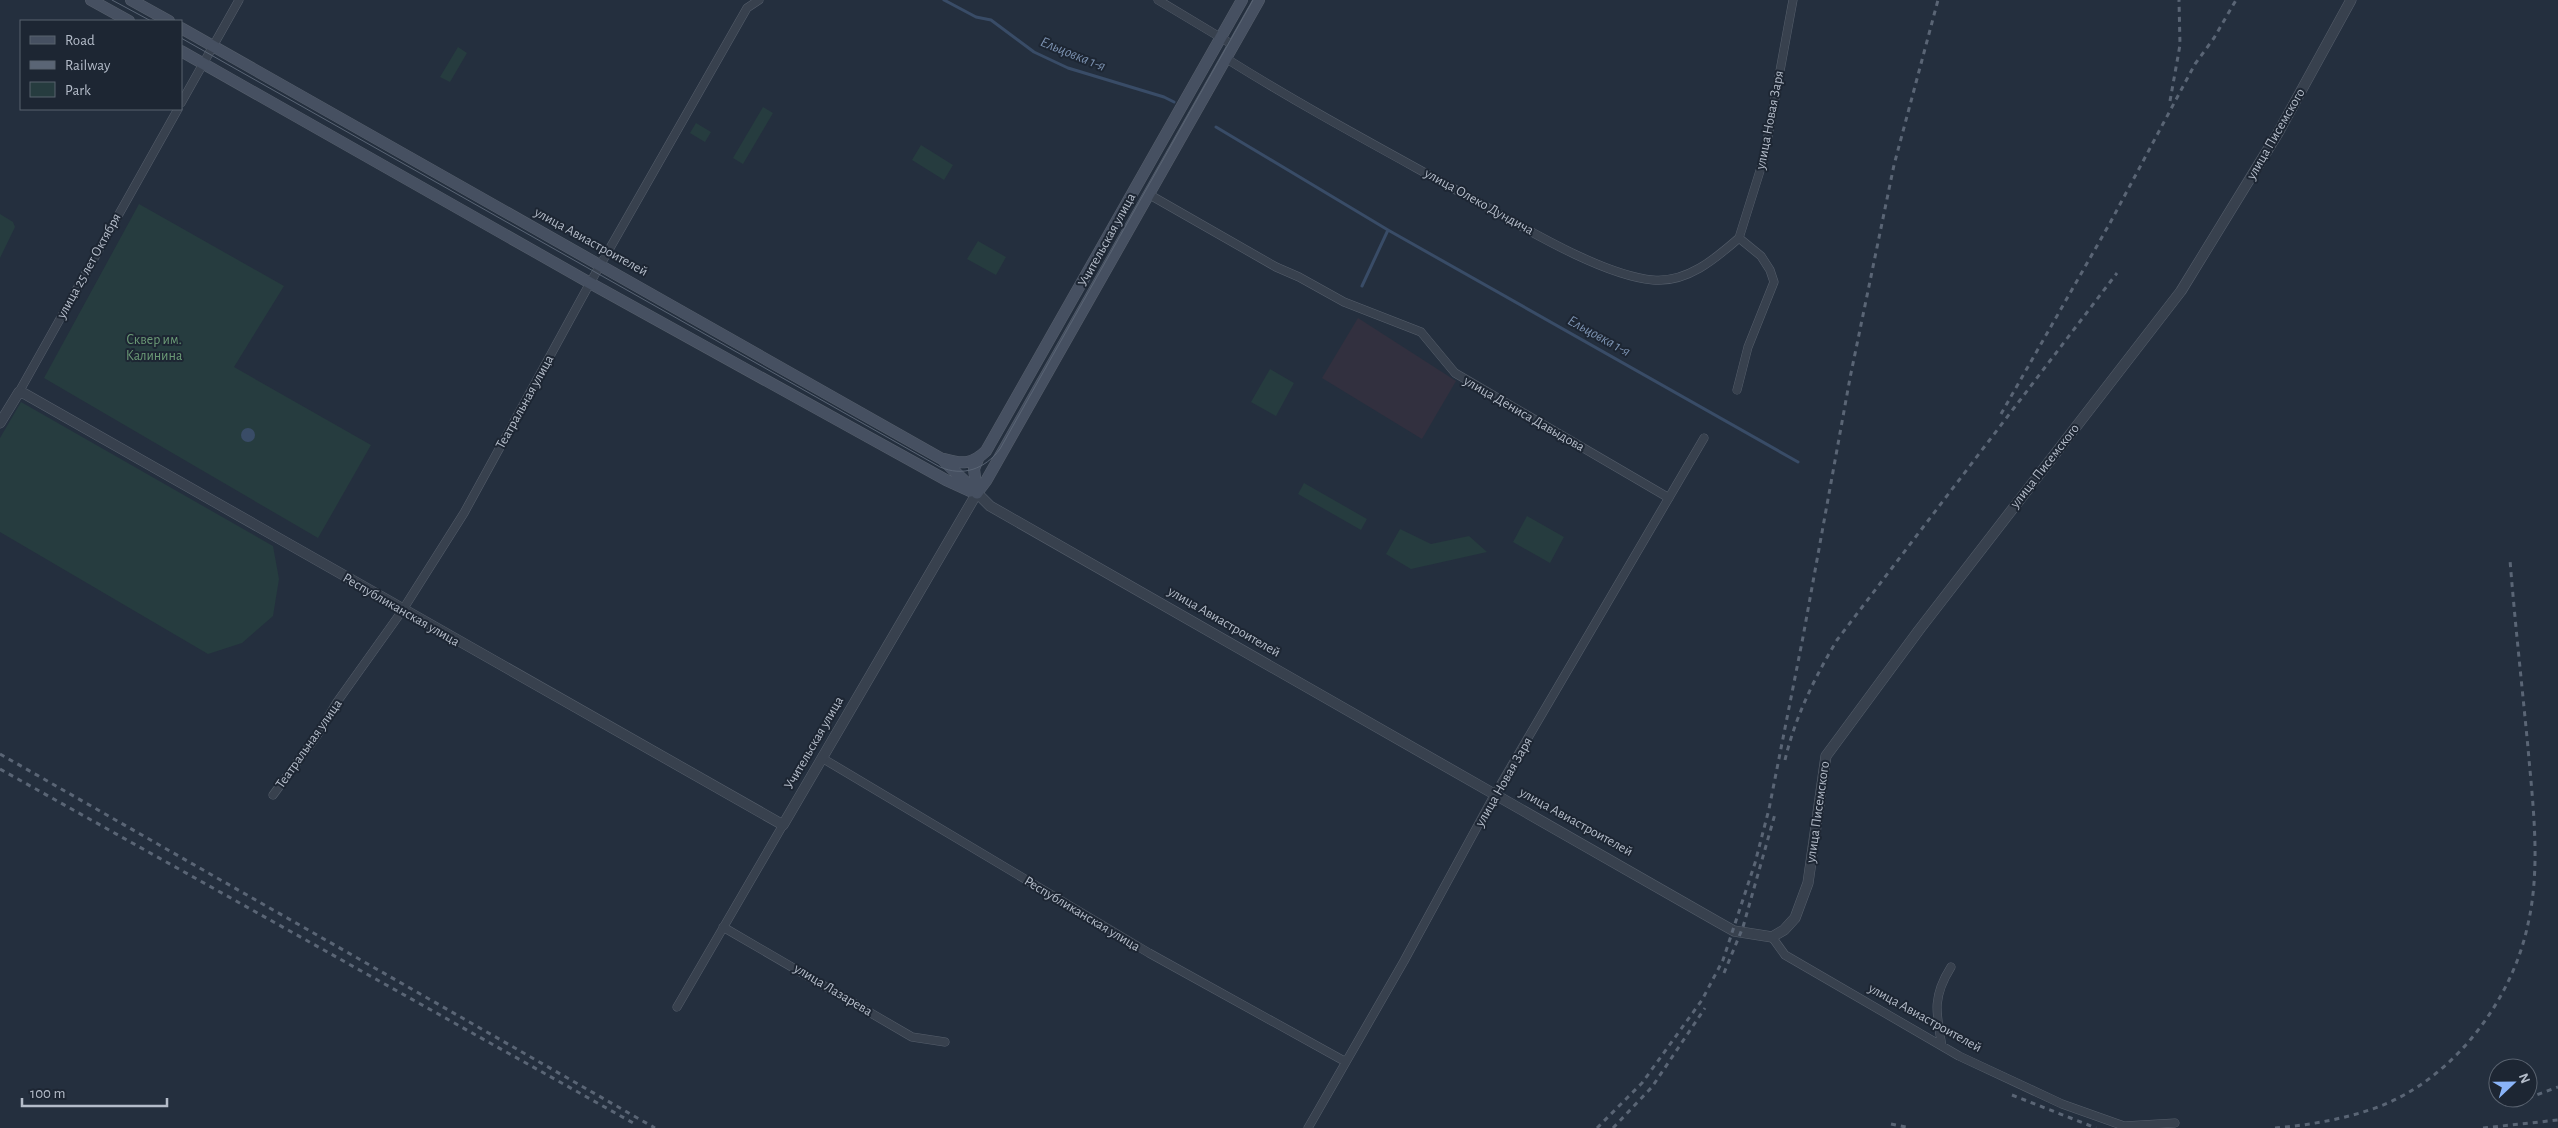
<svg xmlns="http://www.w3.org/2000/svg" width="2558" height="1128" font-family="'Alegreya Sans',sans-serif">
	<rect width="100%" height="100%" fill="#242f3e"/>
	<path fill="#32303f" d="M1358 318 1456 381 1422 439 1322 378Z"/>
	<path fill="#263c3f" d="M458 47 467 53 450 82 440 77Z
		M763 107 773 113 743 164 733 158Z
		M696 123 711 132 705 142 690 133Z
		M921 145 953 165 944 180 912 160Z
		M139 204 284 286 234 367 371 445 318 538 44 378Z
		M0 214 13 222 15 227 0 258Z
		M978 241 1006 257 996 275 967 259Z
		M1270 369 1294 383 1276 416 1251 402Z
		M21 402 273 546 279 579 273 616 242 643 208 654 0 532V438Z
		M1304 483 1367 519 1361 530 1298 494Z
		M1527 516 1564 537 1550 563 1513 542Z
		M1400 529 1431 544 1469 536 1487 552 1411 569 1386 554Z"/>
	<path fill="#394c67" d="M241 435a7 7 0 1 1 14 0a7 7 0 1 1-14 0Z"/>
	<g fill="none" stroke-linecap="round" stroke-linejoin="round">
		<path stroke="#394c67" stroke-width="3" d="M944 0 976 17 991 20 1034 52 1068 68 1164 97 1174 102
			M1216 127 1388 230 1362 286
			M1388 230 1798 462"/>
		<g stroke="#565f6c" stroke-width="9">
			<path id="minor" d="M1158 0 1233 45
				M1227 59C1305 108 1386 151 1467 196 1515 222 1599 275 1653 280 1687 283 1715 259 1739 238
				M181 103 239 0
				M1150 195 1276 267 1299 277 1344 302 1421 332 1455 373 1669 498
				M1739 238 1764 158 1793 0
				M1737 390 1748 347 1774 282 1770 270 1761 256 1739 238
				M19 392 178 109
				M822 758 1149 953 1346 1062
				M273 795 318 734 337 702 402 611 464 513 590 283 747 8 759 0
				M723 927 912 1037 945 1042
				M1772 937 1785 955 1959 1056 2062 1104 2124 1126 2175 1123
				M677 1007 783 825
				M1942 1046C1936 1013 1932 997 1951 967
				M1308 1128 1404 961 1495 794 1704 438"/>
		</g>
		<g stroke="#565f6c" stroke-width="11">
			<path id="tertiary" d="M0 423 19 392 25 394 783 825 977 493 990 506 1718 922 1734 931 1772 937 1784 930 1795 918 1808 883 1826 756 1919 630 2181 291 2278 133 2351 0"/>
		</g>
		<g stroke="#565f6c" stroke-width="12">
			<path id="secondary" d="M91 0 129 21
				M131 0 169 21
				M181 28 942 459 977 493
				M181 51 590 283 946 480 970 491
				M944 459C961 464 972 465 986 451L1242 0
				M977 493 986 481 1259 0
				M977 493 974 469 978 459"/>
		</g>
		<use href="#minor" stroke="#38414e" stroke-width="8"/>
		<use href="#tertiary" stroke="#38414e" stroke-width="10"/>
		<use href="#secondary" stroke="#465061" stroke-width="11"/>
		<path stroke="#5a6575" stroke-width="1" d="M112 0 151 21
			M181 38 940 467C963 477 985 469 1000 449L1253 0"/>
		<path stroke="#5a6575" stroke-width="3" stroke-dasharray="5 5" stroke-linecap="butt" d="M2170 101 2180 45 2179 0
			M2001 414 2110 223 2195 64 2214 38 2236 0
			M0 754 655 1128
			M1785 760C1795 717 1815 677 1837 640L2117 273
			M0 769 635 1124
			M1724 973 1743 927 1775 814
			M2012 1095 2096 1128
			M2528 1098 2558 1087
			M2505 1105 2527 1098
			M1891 1124 1910 1128
			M1597 1128 1642 1083 1702 1000 1723 960 1755 863 1769 809 1803 637 1850 378 1894 165 1938 0
			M1613 1128 1652 1087 1705 1008
			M2275 1128C2310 1125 2345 1119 2378 1107 2453 1079 2512 1001 2528 924 2541 867 2533 806 2528 748 2522 685 2515 623 2510 560
			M2483 1128 2558 1120"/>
	</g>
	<g text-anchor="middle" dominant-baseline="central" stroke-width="4" stroke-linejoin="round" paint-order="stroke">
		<g font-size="14" fill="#b4bcc9" stroke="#1d2633">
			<text transform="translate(1770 120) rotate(-79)">улица Новая Заря</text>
			<text transform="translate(2276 134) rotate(-60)">улица Писемского</text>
			<text transform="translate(1479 202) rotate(29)">улица Олеко Дундича</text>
			<text transform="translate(1107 240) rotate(-61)">Учительская улица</text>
			<text transform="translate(591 242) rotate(29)">улица Авиастроителей</text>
			<text transform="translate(89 266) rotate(-61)">улица 25 лет Октября</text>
			<text transform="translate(525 402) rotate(-61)">Театральная улица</text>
			<text transform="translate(1524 414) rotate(30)">улица Дениса Давыдова</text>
			<text transform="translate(2045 466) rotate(-52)">улица Писемского</text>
			<text transform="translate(401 610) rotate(30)">Республиканская улица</text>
			<text transform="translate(1224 622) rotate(30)">улица Авиастроителей</text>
			<text transform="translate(814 743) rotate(-60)">Учительская улица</text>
			<text transform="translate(309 744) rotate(-55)">Театральная улица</text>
			<text transform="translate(1504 782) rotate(-60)">улица Новая Заря</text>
			<text transform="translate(1818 812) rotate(-82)">улица Писемского</text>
			<text transform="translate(1576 822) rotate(29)">улица Авиастроителей</text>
			<text transform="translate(1082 914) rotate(31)">Республиканская улица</text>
			<text transform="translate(833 990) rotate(31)">улица Лазарева</text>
			<text transform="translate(1925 1018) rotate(29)">улица Авиастроителей</text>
		</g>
		<g font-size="14" fill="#6b9a76" stroke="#1d2633">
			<text x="154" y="340">Сквер им.<tspan x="154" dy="16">Калинина</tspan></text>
		</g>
		<g font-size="15" font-style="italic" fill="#7c92b1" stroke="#1d2633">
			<text transform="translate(1073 54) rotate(22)">Ельцовка 1-я</text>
			<text transform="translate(1599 336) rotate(29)">Ельцовка 1-я</text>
		</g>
	</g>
	<rect x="20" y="20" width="162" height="90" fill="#1d2633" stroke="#59626f"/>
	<rect x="30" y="36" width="25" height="8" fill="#465061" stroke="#59626f"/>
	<text x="65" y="45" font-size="15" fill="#b4bcc9">Road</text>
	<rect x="30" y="61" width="25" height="8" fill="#5a6575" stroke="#59626f"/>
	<text x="65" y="70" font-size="15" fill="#b4bcc9">Railway</text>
	<rect x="30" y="82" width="25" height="15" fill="#263c3f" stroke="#59626f"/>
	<text x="65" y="95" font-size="15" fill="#b4bcc9">Park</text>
	<g transform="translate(2513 1083) rotate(68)"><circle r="24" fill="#1d2633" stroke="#59626f"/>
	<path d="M0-4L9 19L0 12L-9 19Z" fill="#8ab4f8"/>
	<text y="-8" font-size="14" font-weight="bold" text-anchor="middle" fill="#b4bcc9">N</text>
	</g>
	<path d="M22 1098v8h145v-8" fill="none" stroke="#b4bcc9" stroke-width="2.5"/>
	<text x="30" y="1098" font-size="15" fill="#b4bcc9" stroke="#1d2633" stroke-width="4" paint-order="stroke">100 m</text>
</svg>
